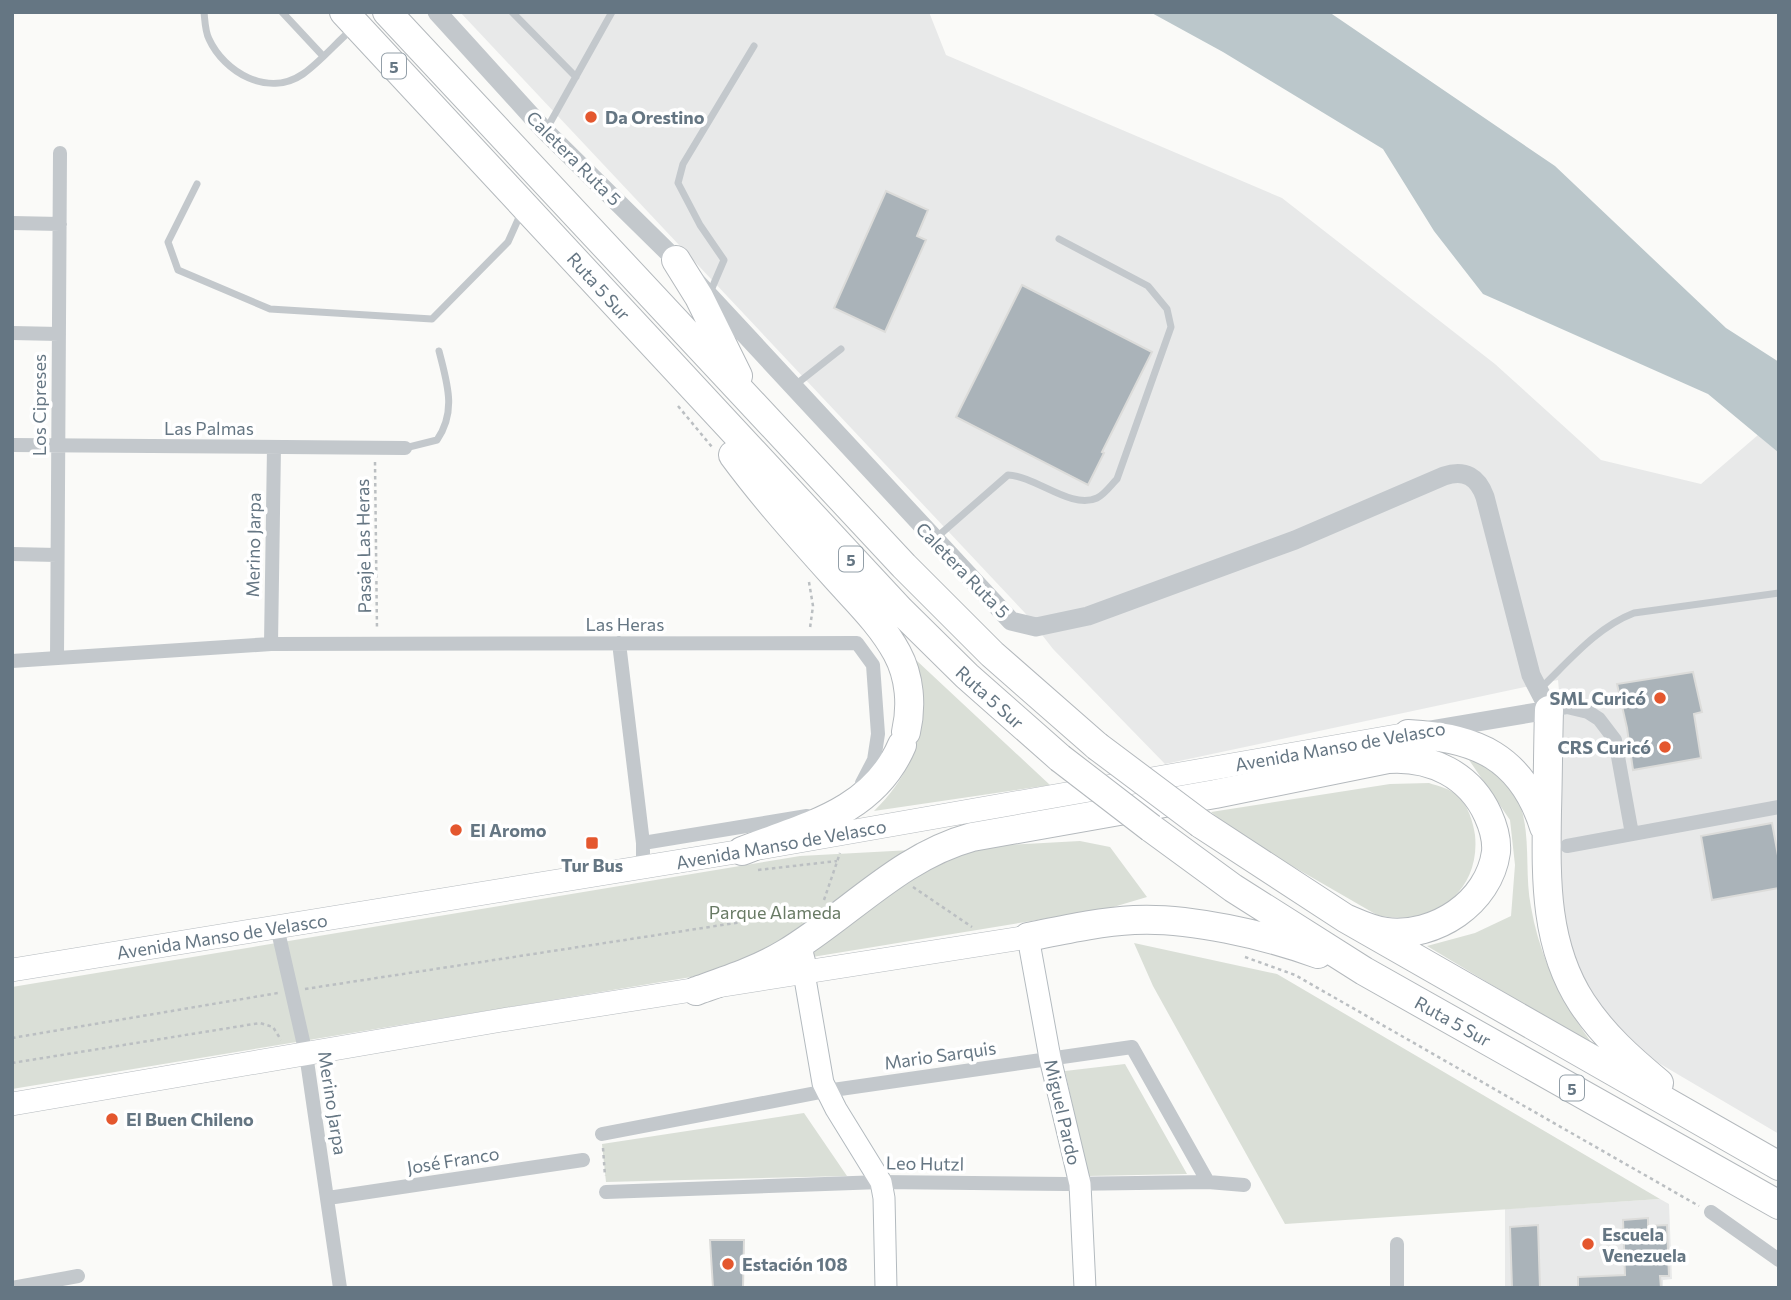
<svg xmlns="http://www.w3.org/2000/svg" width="1791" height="1300" font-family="Commissioner,sans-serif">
	<rect width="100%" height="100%" fill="#fafaf8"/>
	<path fill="#e8e9e9" d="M460 12H929L946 55 1282 198 1495 364 1601 460 1701 484 1758 435 1779 453V1134L1640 1052 1624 1036 1597 1002 1586 983 1577 963 1564 922 1559 879 1562 723 1558 680 1165 764 1053 649 1025 613Z
		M1660 1199 1669 1204 1672 1279 1663 1280V1288H1505V1209Z"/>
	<path fill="#dadfd7" d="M916 660 1050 785 874 811C917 770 931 717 916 660Z
		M1467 757 1505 770C1511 785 1520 800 1523 815 1530 845 1525 877 1531 907 1540 959 1563 1005 1595 1047L1427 946 1475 933 1511 916 1515 865 1510 820Z
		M1429 783C1438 786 1451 789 1458 796 1468 806 1473 821 1475 835 1481 894 1430 928 1377 915L1240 836 1211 812 1390 784Z
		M1080 841 1110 847 1147 897 1110 908 12 1089V987L800 856Z
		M1134 943 1277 974 1660 1199 1285 1224 1153 986Z
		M1125 1064 1187 1174 1088 1176 1065 1071Z
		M804 1113 847 1176 606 1182 602 1144Z"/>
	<path fill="#bbc7cb" d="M1150 12H1329L1555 166 1726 328 1779 362V453L1708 394 1483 294 1434 231 1383 149 1223 52Z"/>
	<path fill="#aab3b9" stroke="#dcdcda" stroke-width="2" d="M886 191 928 210 917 236 926 240 885 332 834 308Z
		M1022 285 1152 352 1102 452 1104 453 1088 485 956 417Z
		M1693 672 1702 712 1694 714 1701 758 1633 770 1627 728 1617 684Z
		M1772 823 1779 861V888L1712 900 1701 836Z
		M1648 1218V1226L1667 1225 1669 1276H1660L1661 1288H1578V1277L1625 1275 1623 1220Z
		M1538 1225 1540 1288H1512L1510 1227Z
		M710 1240H744L743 1288H713Z"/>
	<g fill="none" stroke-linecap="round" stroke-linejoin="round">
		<g stroke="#b3babf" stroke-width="23">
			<path id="secondary" d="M1028 937 1050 1058 1080 1184 1085 1288
				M804 973 823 1083 836 1109 881 1182 884 1198 886 1288"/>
		</g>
		<g stroke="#b5babe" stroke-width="24">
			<path id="primary" d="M12 970 742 851 1408 734
				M12 1104 502 1020 1028 937"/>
		</g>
		<g stroke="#b4b9bd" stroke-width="30">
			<path id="motorway" d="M344 12 900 610 967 676 1060 758
				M387 12 904 566 992 654 1097 746
				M676 260 699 297 738 376
				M733 455C764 497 798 535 833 574 855 599 881 623 897 653 910 677 912 706 906 732
				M1549 710C1548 744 1548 777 1547 811 1546 877 1544 945 1582 1003 1603 1035 1630 1059 1659 1083
				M1408 734C1476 737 1522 757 1544 827
				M1201 824 1345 918 1779 1166
				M1151 828 1233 888 1364 971 1779 1205
				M742 851C804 827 873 813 902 745
				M1028 937C1063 930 1098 922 1134 920 1188 917 1266 935 1318 954
				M800 944 799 954 804 973
				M696 991C727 980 758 970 786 953 849 915 899 857 972 837L1215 794 1388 759C1431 756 1470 775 1488 815 1493 826 1497 840 1496 852 1489 903 1435 938 1386 932 1371 930 1359 924 1345 918"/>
		</g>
		<path stroke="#bbbfc2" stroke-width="2.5" stroke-dasharray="3.5 3.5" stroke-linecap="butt" d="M678 406 712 447
			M375 462 377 630
			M809 582 813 606 810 628
			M758 870 837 861
			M913 887 972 927
			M824 900 840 853
			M1245 957 1295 975 1699 1206
			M305 989 807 912
			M12 1038 278 993
			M12 1063 260 1023 273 1027 281 1040
			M603 1148 605 1176"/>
		<path stroke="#c3c8cc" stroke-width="7" d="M204 12C205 21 205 31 209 39 224 72 268 98 303 74 320 62 335 44 351 30
			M282 12 323 56
			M512 12 576 77
			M546 130 612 12
			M197 184 168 242 178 270 270 309 432 319 508 242 521 213
			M709 295 724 260 700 225 678 183 683 164 754 46
			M794 386 841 349
			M405 448 437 440C457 411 447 383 439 351
			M937 537 1008 475C1036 476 1071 510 1097 498 1104 495 1111 485 1117 479L1171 327 1167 309 1148 286 1059 239
			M1541 688C1569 661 1597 627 1634 613L1779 593"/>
		<path stroke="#c3c8cc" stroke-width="14" d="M12 223 60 224
			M12 333 59 334
			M12 445 405 448
			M12 554 57 555
			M619 643 643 843V867
			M271 644 274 447
			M57 658 60 153
			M12 661 271 644 857 643 873 665 878 734 874 760 862 783
			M1549 710 1567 707 1588 712 1599 719 1615 740 1632 834
			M643 843 807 816
			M1567 846 1779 807
			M277 927 306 1054 340 1288
			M602 1134 826 1091 1132 1047 1208 1182
			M606 1192 881 1182 1066 1184 1208 1182 1244 1185
			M328 1198 583 1160
			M1711 1212 1779 1260
			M1397 1244V1288
			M12 1288 78 1276"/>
		<path stroke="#c3c8cc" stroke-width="19" d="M437 12 545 131 676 260 1011 621 1036 627 1088 616 1295 540 1444 476C1465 469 1478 477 1485 497L1531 675 1549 710 1430 730"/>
		<use href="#secondary" stroke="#fff" stroke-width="21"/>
		<use href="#primary" stroke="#fff" stroke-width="23"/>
		<use href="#motorway" stroke="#fff" stroke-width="28"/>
		<g stroke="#b4b9bd" stroke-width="30" stroke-linecap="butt">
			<path id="motorway-bridge" d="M1097 746 1201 824
				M1060 758 1151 828"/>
		</g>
		<use href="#motorway-bridge" stroke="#fff" stroke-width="28"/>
	</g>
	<g fill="#e4572e" stroke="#fff" stroke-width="2.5">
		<circle cx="591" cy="117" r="7"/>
		<circle cx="1660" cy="698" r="7"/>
		<circle cx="1665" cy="747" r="7"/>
		<circle cx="456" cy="830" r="7"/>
		<rect x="585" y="836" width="14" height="14" rx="3.5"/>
		<circle cx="112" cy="1119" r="7"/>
		<circle cx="1588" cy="1244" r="7"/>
		<circle cx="728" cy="1264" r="7"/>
	</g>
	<g text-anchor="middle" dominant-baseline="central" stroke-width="7" stroke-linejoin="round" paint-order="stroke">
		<g fill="#fff" stroke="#939fa8" stroke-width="2">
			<rect x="382" y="53.5" width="24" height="25" rx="5"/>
			<rect x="839" y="546.5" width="24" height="25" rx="5"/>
			<rect x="1560" y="1075.5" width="24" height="25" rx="5"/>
		</g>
		<g font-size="16" font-weight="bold" fill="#657683">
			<text x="394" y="66">5</text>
			<text x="851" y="559">5</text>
			<text x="1572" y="1088">5</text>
		</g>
		<g font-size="18" font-weight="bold" fill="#657683" stroke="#fff" text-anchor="start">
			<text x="605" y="117">Da Orestino</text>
			<text x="1646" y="698" text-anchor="end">SML Curicó</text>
			<text x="1651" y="747" text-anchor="end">CRS Curicó</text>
			<text x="470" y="830">El Aromo</text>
			<text x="592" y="865" text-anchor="middle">Tur Bus</text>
			<text x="126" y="1119">El Buen Chileno</text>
			<text x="1602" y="1234">Escuela<tspan x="1602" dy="21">Venezuela</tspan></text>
			<text x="742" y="1264">Estación 108</text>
		</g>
		<g font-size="18" fill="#657683" stroke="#fff">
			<text transform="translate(574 158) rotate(45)">Caletera Ruta 5</text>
			<text transform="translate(599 286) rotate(48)">Ruta 5 Sur</text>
			<text transform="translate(39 405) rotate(-90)">Los Cipreses</text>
			<text x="209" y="428">Las Palmas</text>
			<text transform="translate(253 545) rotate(-89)">Merino Jarpa</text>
			<text transform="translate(363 546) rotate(-91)">Pasaje Las Heras</text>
			<text transform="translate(963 570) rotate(46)">Caletera Ruta 5</text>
			<text x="625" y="624">Las Heras</text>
			<text transform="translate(990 697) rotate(42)">Ruta 5 Sur</text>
			<text transform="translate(1340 746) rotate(-10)">Avenida Manso de Velasco</text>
			<text transform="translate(781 844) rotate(-10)">Avenida Manso de Velasco</text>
			<text transform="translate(222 936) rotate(-9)">Avenida Manso de Velasco</text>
			<text transform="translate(1453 1021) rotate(29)">Ruta 5 Sur</text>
			<text transform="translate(940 1055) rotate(-8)">Mario Sarquis</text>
			<text transform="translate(333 1103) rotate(81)">Merino Jarpa</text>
			<text transform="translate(1063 1112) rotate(77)">Miguel Pardo</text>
			<text transform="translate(453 1160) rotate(-9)">José Franco</text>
			<text transform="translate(925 1163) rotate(1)">Leo Hutzl</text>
		</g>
		<g font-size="18" fill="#687a64" stroke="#fff">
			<text x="775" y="912">Parque Alameda</text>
		</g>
	</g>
	<rect width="1791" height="1300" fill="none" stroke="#657683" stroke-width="28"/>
</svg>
